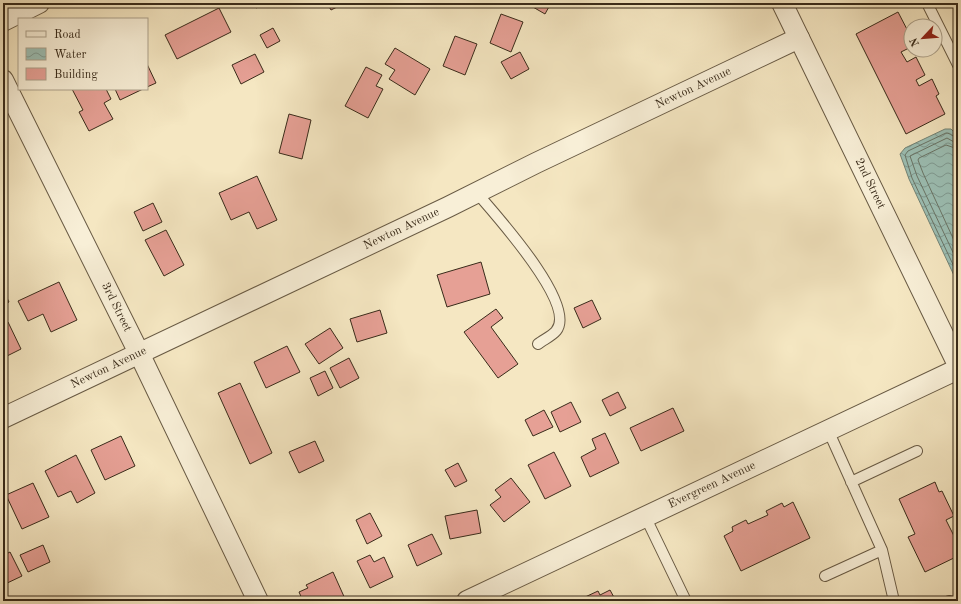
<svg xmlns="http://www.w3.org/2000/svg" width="961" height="604" font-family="'Old Standard TT',serif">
	<defs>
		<pattern id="water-waves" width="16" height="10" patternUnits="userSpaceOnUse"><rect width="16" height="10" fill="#9cbfb4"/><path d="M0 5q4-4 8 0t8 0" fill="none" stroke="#809b92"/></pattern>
	</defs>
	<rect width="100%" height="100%" fill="#f5e7c2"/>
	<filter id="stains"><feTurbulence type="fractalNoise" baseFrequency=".005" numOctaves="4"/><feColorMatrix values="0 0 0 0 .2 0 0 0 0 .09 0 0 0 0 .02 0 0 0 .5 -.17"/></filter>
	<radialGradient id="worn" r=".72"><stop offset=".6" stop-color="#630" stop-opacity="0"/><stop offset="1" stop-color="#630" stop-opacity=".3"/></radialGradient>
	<path fill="url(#water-waves)" stroke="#748476" d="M945 129H951L958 136V150L956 157 958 183V284L909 179 900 154 905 148Z"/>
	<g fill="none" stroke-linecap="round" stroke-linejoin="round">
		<path stroke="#6a7567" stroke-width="1" d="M958 137C953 138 951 133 946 133L908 151 905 155 912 178 958 275
			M958 143 954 142 947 138 912 155 910 156 917 176 958 263
			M958 149 946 145 919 158 918 160 923 173 958 249"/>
	</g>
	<path fill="#e6a095" stroke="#392b1a" d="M254 3H266L256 8Z
		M327 3H345L331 10Z
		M526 3H551L545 14Z
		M219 8 231 32 177 59 165 35Z
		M898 12 911 37V47L901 52 907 62 916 57 925 75 916 80 919 86 932 79 939 94 936 96 945 114 906 134 856 34Z
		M501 14 523 22 511 52 490 43Z
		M273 28 280 41 267 48 260 35Z
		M455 36 477 44 465 75 443 66Z
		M395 48 430 69 415 95 389 79 395 70 385 64Z
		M520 52 529 69 511 79 501 62Z
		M255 54 264 72 241 84 232 65Z
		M147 64 156 83 147 87Z
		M366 67 382 75 376 86 383 89 368 118 345 106Z
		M72 89H106L111 99 104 103 113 119 89 131 79 112 83 110Z
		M115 89H143L120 100Z
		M289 114 311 120 302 159 279 153Z
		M257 176 277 220 257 229 249 212 231 220 219 193Z
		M153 203 162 222 143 231 134 212Z
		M166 230 184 265 164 276 145 240Z
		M481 262 490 294 447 307 437 275Z
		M59 282 77 320 51 332 43 314 28 321 18 301Z
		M3 290 9 302 3 305Z
		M592 300 601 319 583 328 574 308Z
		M496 309 503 318 491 327 518 364 498 378 464 332Z
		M380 310 387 333 357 342 350 319Z
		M8 322 21 349 3 358V324Z
		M330 328 343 348 319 364 305 344Z
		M287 346 300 372 266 388 254 362Z
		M349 358 359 378 340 388 330 368Z
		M325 371 333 388 318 396 310 378Z
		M240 383 272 453 250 464 218 393Z
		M618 392 626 408 610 416 602 400Z
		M571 402 581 422 560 432 551 412Z
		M673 408 684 431 641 451 630 428Z
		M544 410 553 427 533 436 525 420Z
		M605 433 619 463 590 477 581 457 596 449 592 439Z
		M121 436 135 466 105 480 91 450Z
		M315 441 324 461 299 473 289 452Z
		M554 452 571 486 545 499 528 465Z
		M76 455 95 493 77 503 71 491 58 497 45 471Z
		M458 463 467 481 455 487 445 470Z
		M511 478 530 502 504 522 490 505 501 497 495 490Z
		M935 482 939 492 942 491 954 516 946 520 958 544 956 545 958 550V556L925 572 908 537 915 534 899 499Z
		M33 483 49 517 22 529 6 495Z
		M793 502 810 538 741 571 724 536 733 531 732 527 746 520 748 524 768 515 766 511 782 503 784 507Z
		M477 510 481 533 450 539 445 516Z
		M370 513 382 536 367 544 356 520Z
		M432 534 442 554 417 566 408 545Z
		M43 545 50 562 28 572 20 555Z
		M10 552 22 576 3 585V553L4 555Z
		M370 555 374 562 384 557 393 577 370 588 357 561Z
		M333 572 346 601H303L299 592 308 588 306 585Z
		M610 590 616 601H584L583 598 598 591 600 595Z"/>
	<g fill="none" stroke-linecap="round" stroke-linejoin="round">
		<g stroke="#685a44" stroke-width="12">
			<path id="lane" d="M927 3 958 65
				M477 193C494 213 578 305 556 331 552 336 543 340 538 344
				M828 430 882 550 894 601
				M851 482 917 451
				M645 516 686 601
				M825 576 882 550
				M949 601H950"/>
		</g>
		<g stroke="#685a44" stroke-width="22">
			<g id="street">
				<path id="s1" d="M782 3 958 365"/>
				<path d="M3 21 39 3"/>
				<path id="s2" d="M3 80 139 353 258 601"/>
				<path id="s3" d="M3 418 448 207 536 163 799 38"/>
				<path id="s4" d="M467 601 958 369"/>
			</g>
		</g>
		<use href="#lane" stroke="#f8efd7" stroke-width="10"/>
		<use href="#street" stroke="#f8efd7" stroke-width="20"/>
	</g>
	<g text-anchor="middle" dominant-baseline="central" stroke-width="4" stroke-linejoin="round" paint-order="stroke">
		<g font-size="12" fill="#392b1a" stroke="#f8efd7">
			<text stroke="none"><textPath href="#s3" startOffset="765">Newton Avenue</textPath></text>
			<text stroke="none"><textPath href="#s1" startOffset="201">2nd Street</textPath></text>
			<text stroke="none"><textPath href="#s3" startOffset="441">Newton Avenue</textPath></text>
			<text stroke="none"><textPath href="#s2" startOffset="254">3rd Street</textPath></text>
			<text stroke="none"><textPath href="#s3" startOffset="117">Newton Avenue</textPath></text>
			<text stroke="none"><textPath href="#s4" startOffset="271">Evergreen Avenue</textPath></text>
		</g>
	</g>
	<rect width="961" height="604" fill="none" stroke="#f5e7c2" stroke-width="16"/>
	<rect x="4" y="4" width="953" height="596" fill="none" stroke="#392b1a" stroke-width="2"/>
	<rect x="8" y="8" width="945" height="588" fill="none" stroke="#392b1a"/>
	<rect x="18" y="18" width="130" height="72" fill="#f8efd7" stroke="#aca18b"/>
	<rect x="26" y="31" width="20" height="6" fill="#f8efd7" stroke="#aca18b"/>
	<text x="54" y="38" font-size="12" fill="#392b1a">Road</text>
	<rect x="26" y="48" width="20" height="12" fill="url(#water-waves)" stroke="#aca18b"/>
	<text x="54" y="58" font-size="12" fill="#392b1a">Water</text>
	<rect x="26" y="68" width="20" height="12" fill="#e6a095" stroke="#aca18b"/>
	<text x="54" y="78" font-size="12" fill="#392b1a">Building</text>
	<g transform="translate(923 38) rotate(244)"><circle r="19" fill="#f8efd7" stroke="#aca18b"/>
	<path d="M0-3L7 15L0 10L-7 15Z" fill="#8f2418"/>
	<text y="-6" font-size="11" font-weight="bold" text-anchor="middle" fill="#392b1a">N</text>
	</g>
	<rect width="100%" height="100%" filter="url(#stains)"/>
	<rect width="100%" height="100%" fill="url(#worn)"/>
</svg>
